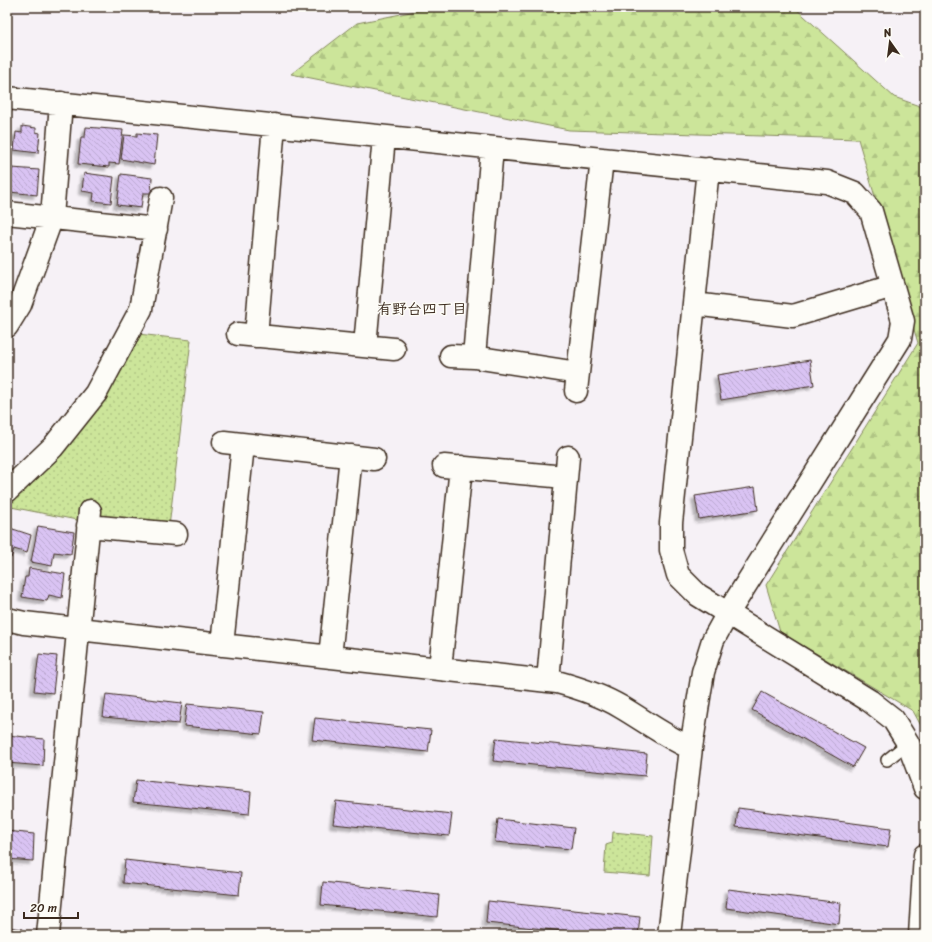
<svg xmlns="http://www.w3.org/2000/svg" width="932" height="942" font-family="Sriracha,'Klee One',sans-serif">
	<defs>
		<pattern id="forest-firs" width="22" height="20" patternUnits="userSpaceOnUse"><rect width="22" height="20" fill="#cce59a"/><path d="M5 1l3.5 6h-7zM16 11l3.5 6h-7z" fill="#b0c584"/></pattern>
		<pattern id="park-dots" width="8" height="8" patternUnits="userSpaceOnUse"><rect width="8" height="8" fill="#cce59a"/><path d="M2 2h.1M6 6h.1" fill="none" stroke="#b0c584" stroke-width="1.8" stroke-linecap="round"/></pattern>
		<pattern id="water-ripples" width="26" height="14" patternUnits="userSpaceOnUse"><rect width="26" height="14" fill="#91c7ef"/><path d="M2 4q2-2 4 0t4 0M15 11q2-2 4 0t4 0" fill="none" stroke="#7eabcc"/></pattern>
		<pattern id="building-back-hatch" width="6" height="6" patternUnits="userSpaceOnUse"><rect width="6" height="6" fill="#d9c3f3"/><path d="M-1 5l2 2M0 0l6 6M5-1l2 2" fill="none" stroke="#bba8d0"/></pattern>
		<filter id="shadow"><feDropShadow dx="-3.5" dy="3.5" stdDeviation="1" flood-color="#0004"/></filter>
	</defs>
	<rect width="100%" height="100%" fill="#f6f1f6"/>
	<filter id="ink" filterUnits="userSpaceOnUse"><feTurbulence type="fractalNoise" baseFrequency=".025" numOctaves="2"/><feDisplacementMap in="SourceGraphic" scale="8" xChannelSelector="R" yChannelSelector="G"/><feConvolveMatrix kernelMatrix="1 2 1 2 8 2 1 2 1" color-interpolation-filters="sRGB"/></filter>
	<g filter="url(#ink)">
		<path fill="url(#forest-firs)" stroke="#84885c" d="M435 7H794L894 97 925 108V733L913 711 780 632 766 585 918 343 858 139 569 130 291 74 357 23Z"/>
		<path fill="url(#park-dots)" stroke="#84885c" d="M138 334 191 340 169 527 82 521 11 507 10 500Z
			M613 832 653 836 650 876 604 872 606 845 612 843Z"/>
		<path fill="url(#water-ripples)" stroke="#6f889b" d="M609 7H641C632 12 618 11 609 7Z"/>
		<path fill="url(#building-back-hatch)" stroke="#3b2a1e" filter="url(#shadow)" d="M7 122H10L7 144Z
			M22 126 36 128V132L40 133 38 153 14 150 16 132 22 133Z
			M86 127 123 130 119 164 109 163V167L78 164 81 137H85Z
			M137 133 157 135 154 165 121 159 124 135 137 136Z
			M12 168 39 170 37 195 10 192Z
			M84 173 114 177 111 203 93 201 94 193 82 191Z
			M121 174 152 178 151 193H143L141 208 117 205Z
			M810 360 814 385 721 400 717 375Z
			M755 487 758 510 699 519 695 496Z
			M38 526 74 532 71 554 54 552 52 566 31 562Z
			M7 527 31 535 27 553 14 549 11 558 7 557Z
			M7 562 10 563 7 573Z
			M29 568 65 574 62 598 49 595 47 601 22 597 25 577H28Z
			M39 654 57 656 53 693 34 691Z
			M762 692 864 748 853 767 752 710Z
			M106 694 182 703 179 724 103 717Z
			M187 704 264 712 261 734 184 726Z
			M315 718 431 730 428 752 312 740Z
			M7 735 44 739 43 766 7 763Z
			M496 738 647 754 645 776 493 761Z
			M136 780 251 792 249 814 133 802Z
			M336 801 452 814 449 836 333 824Z
			M738 808 891 828 888 847 736 827Z
			M498 819 574 828 571 849 495 842Z
			M7 831 34 834 33 861 7 859Z
			M125 860 241 873 239 895 123 883Z
			M323 882 439 895 437 917 321 905Z
			M728 889 841 903 839 924 726 908Z
			M488 901 640 917 638 935H602L486 923Z
			M7 927 23 929V935H7Z"/>
		<g fill="none" stroke-linecap="round" stroke-linejoin="round">
			<g stroke="#3b2a1e" stroke-width="14">
				<path id="lane" d="M887 760 908 743"/>
			</g>
			<g stroke="#3b2a1e" stroke-width="25">
				<path id="street" d="M7 98 827 182 855 193 871 211 903 321 900 339 728 613 713 640 703 672 691 748 669 935
					M708 169 671 523V550L678 575 698 595 870 701 893 719 908 743 925 788
					M7 213 156 229
					M694 304 793 316 893 286
					M7 326 20 305 52 217 61 103
					M238 334 394 349
					M256 336 274 125
					M365 346 384 137
					M451 356 474 357 578 373
					M474 357 492 148
					M576 391 602 159
					M224 442 374 459
					M444 466 565 477
					M7 491 53 447 96 393 141 309 161 198
					M88 526 176 534
					M7 619 24 623 557 682C579 688 601 695 621 707 645 721 664 736 691 748
					M222 645 243 445
					M330 657 351 456
					M440 669 461 467
					M548 681 568 457
					M48 935 90 511
					M920 935 925 855"/>
			</g>
			<use href="#lane" stroke="#fdfcf7" stroke-width="11"/>
			<use href="#street" stroke="#fdfcf7" stroke-width="22"/>
		</g>
	</g>
	<g text-anchor="middle" dominant-baseline="central" stroke-width="3" stroke-linejoin="round" paint-order="stroke">
		<g font-size="15" font-weight="bold" fill="#3b2a1e" stroke="#fdfcf7">
			<text x="422" y="309">有野台四丁目</text>
		</g>
	</g>
	<rect width="932" height="942" fill="none" stroke="#fdfcf7" stroke-width="24"/>
	<rect x="12" y="12" width="908" height="918" fill="none" stroke="#3b2a1e" stroke-width="1.5" filter="url(#ink)"/>
	<g transform="translate(890 42) rotate(346)" stroke="#fdfcf7" stroke-width="3" paint-order="stroke">
	<path d="M0-3L7 15L0 10L-7 15Z" fill="#3b2a1e"/>
	<text y="-6" font-size="11" font-weight="bold" text-anchor="middle" fill="#3b2a1e">N</text>
	</g>
	<path d="M24 912v6h54v-6" fill="none" stroke="#3b2a1e" stroke-width="2"/>
	<text x="30" y="912" font-size="12" fill="#3b2a1e" stroke="#fdfcf7" stroke-width="3" paint-order="stroke">20 m</text>
</svg>
